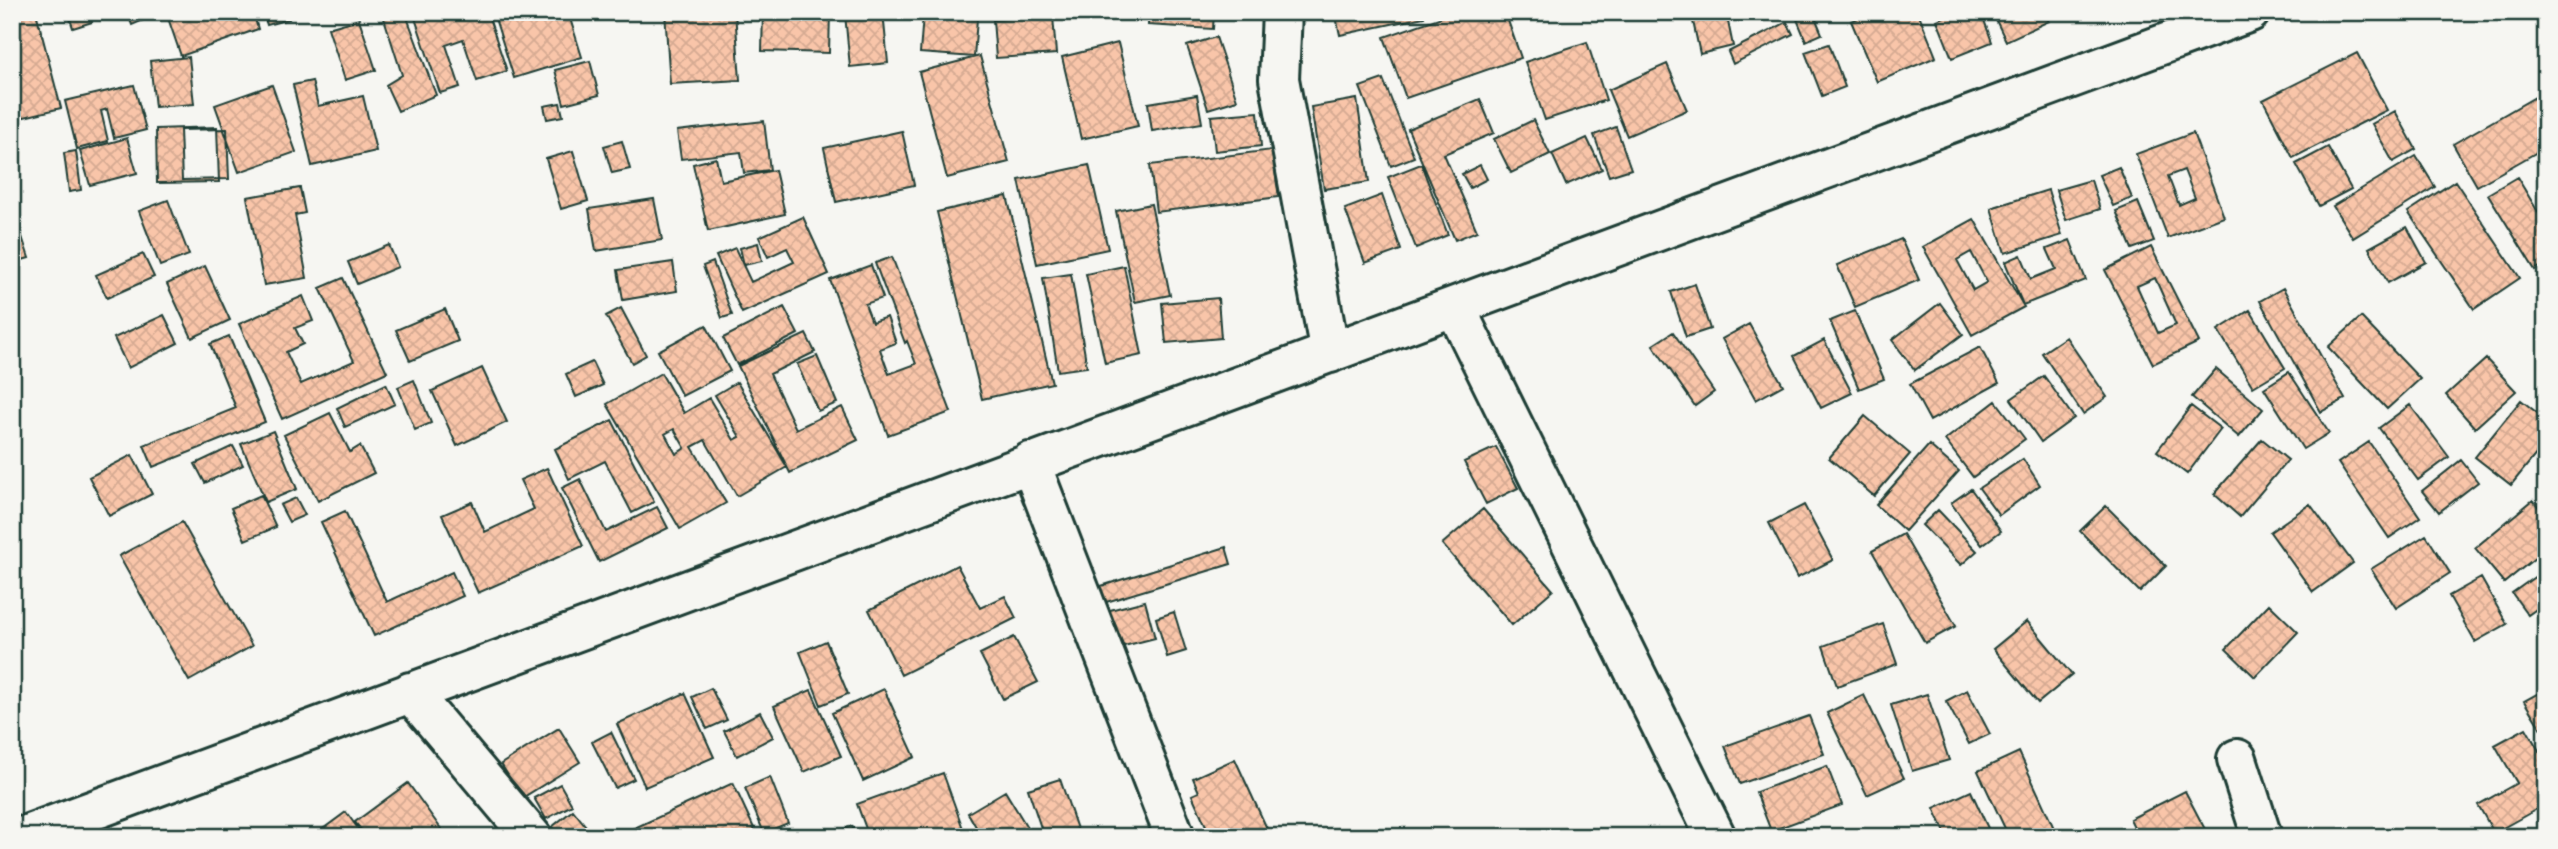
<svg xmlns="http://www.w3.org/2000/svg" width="2558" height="849" font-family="'Architects Daughter',sans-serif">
	<defs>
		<pattern id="building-cross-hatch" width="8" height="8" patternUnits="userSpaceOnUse" patternTransform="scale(1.75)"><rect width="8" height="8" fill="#f9c5a9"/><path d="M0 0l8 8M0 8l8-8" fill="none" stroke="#d5aa92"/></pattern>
	</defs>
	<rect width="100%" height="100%" fill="#f6f6f2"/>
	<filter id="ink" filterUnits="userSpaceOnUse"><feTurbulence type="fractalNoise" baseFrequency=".0143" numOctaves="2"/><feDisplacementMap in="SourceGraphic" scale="14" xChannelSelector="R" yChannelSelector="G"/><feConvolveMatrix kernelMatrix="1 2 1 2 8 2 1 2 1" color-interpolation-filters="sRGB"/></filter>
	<g filter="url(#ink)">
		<path fill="url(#building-cross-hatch)" stroke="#1f3d34" stroke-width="2" fill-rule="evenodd" d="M12 12H36L61 108 12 120Z
			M68 12H89L92 22 73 28Z
			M127 12H152L153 16 132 25Z
			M166 12H253L258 29 181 56Z
			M263 12H287L289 19 267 25Z
			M382 12H405L436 95 398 111 386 85 402 75Z
			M413 12H487L507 71 477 81 463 39 446 45 460 87 440 93Z
			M493 12H568L582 57 514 78Z
			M665 12H735L740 80 670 84Z
			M763 12H830L829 53 762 51Z
			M883 12 888 63 850 67 845 14Z
			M920 12H983L920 15Z
			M1149 12H1214L1213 29 1148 25Z
			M1335 12H1423L1424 17 1340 35Z
			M1456 12H1505L1521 58 1406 98 1384 37Z
			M1691 12H1726L1733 46 1700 54Z
			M1767 12H1791L1769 19Z
			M1794 12H1813L1822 34 1806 41Z
			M1871 12H1918L1936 57 1877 82 1851 21Z
			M1956 12H1981L1992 42 1952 58 1937 20Z
			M1992 12H2044L2049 21 2006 41Z
			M923 15 977 19 974 57 920 53Z
			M1053 16 1056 54 996 58 993 20Z
			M359 19 376 70 345 80 328 28Z
			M1787 22 1793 34 1733 64 1728 52Z
			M1216 37 1237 100 1208 109 1187 46Z
			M1587 42 1606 100 1545 120 1525 62Z
			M1118 43 1138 126 1081 139 1062 57Z
			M1829 44 1845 87 1822 96 1805 52Z
			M2357 53 2387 110 2293 158 2263 100Z
			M980 56 1009 162 947 178 919 72Z
			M189 57 194 104 155 107 150 61Z
			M590 61 599 95 564 104 555 70Z
			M1667 64 1687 110 1627 136 1608 90Z
			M1383 79 1414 157 1391 166 1360 87Z
			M312 81 318 106 363 96 376 151 312 166 293 85Z
			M134 85 146 130 114 138 107 109 101 111 108 141 77 149 65 101Z
			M272 85 296 152 239 172 215 105Z
			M2544 92 2546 147 2477 186 2453 144Z
			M1197 95 1202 123 1152 131 1148 103Z
			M1357 99 1369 182 1324 189 1311 107Z
			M1480 99 1494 133 1444 154 1477 231 1455 240 1408 129Z
			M560 103 563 116 547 119 544 106Z
			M2395 111 2416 149 2393 162 2372 124Z
			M1258 112 1261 146 1215 151 1211 116Z
			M1533 120 1550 154 1511 173 1494 139Z
			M764 121 770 170 744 173 741 152 681 159 677 131Z
			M217 127 219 182 157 183 156 129Z
			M1616 127 1631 169 1609 176 1594 135Z
			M227 129 229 179 182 180 180 130Z
			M902 131 914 185 836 202 824 148Z
			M2193 133 2224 217 2168 238 2136 154ZM2184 170 2195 198 2179 205 2168 176Z
			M127 138 137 173 90 185 80 151Z
			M1587 138 1602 169 1566 185 1552 154Z
			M622 141 630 169 612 173 604 146Z
			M2328 147 2351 189 2319 206 2296 164Z
			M1272 150 1279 197 1156 212 1150 165Z
			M76 151 81 190 69 192 64 153Z
			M573 151 588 201 561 209 546 159Z
			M2416 156 2435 187 2353 238 2333 206Z
			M716 158 721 181 775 170 785 214 708 231 693 164Z
			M1421 164 1448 235 1416 248 1388 177Z
			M1089 165 1108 249 1037 264 1019 180Z
			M1480 165 1487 179 1470 188 1462 174Z
			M2119 167 2132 198 2113 206 2099 175Z
			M2517 177 2546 225V263L2535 270 2488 194Z
			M2091 180 2100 209 2066 220 2056 190Z
			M2455 181 2520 278 2474 309 2408 212Z
			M300 188 305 213 295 215 307 278 264 285 247 197Z
			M2048 190 2062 235 2005 253 1991 208Z
			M1382 195 1401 250 1365 263 1345 209Z
			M1007 196 1052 383 982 399 937 212Z
			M654 199 662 240 596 251 589 209Z
			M168 200 189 255 160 266 139 211Z
			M2138 202 2154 241 2132 249 2116 211Z
			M1151 204 1170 295 1135 302 1116 211Z
			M12 206 29 258 12 263Z
			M803 217 829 274 742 313 716 256 735 248 751 282 794 262 787 248 768 257 759 237Z
			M1974 219 2024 307 1972 335 1923 247ZM1971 252 1987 282 1973 290 1957 260Z
			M2407 227 2426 262 2388 283 2369 248Z
			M1901 239 1919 280 1855 307 1837 265Z
			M2070 240 2086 280 2023 305 2005 262 2021 255 2031 279 2056 269 2047 249Z
			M758 243 762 261 744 265 740 248Z
			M389 245 398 267 357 284 348 262Z
			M2151 247 2199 342 2153 364 2105 270ZM2155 278 2176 325 2158 333 2137 286Z
			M143 254 154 277 107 298 96 275Z
			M892 257 951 412 888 435 830 280 871 265 883 298 865 304 872 322 887 317 896 343 880 349 889 374 916 364 907 341 905 343 875 263Z
			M673 262 677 291 623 300 618 270Z
			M713 262 732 315 722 318 703 266Z
			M205 266 230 320 192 338 167 284Z
			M1124 266 1142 355 1105 363 1086 274Z
			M1071 274 1087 367 1058 371 1043 278Z
			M343 278 387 372 282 419 239 324 303 296 313 321 295 328 303 344 286 352 301 384 354 361 320 288Z
			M1695 284 1710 329 1686 337 1671 292Z
			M2283 288 2345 399 2321 412 2260 301Z
			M1218 298 1221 338 1166 343 1162 303Z
			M1940 303 1963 334 1915 370 1892 340Z
			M784 307 798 334 737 365 723 338Z
			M621 308 646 355 632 363 606 316Z
			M445 309 458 341 410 361 396 330Z
			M2250 310 2285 368 2253 387 2218 330Z
			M1855 311 1884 379 1859 389 1830 321Z
			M164 315 178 343 128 368 114 338Z
			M2361 317 2420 379 2387 409 2328 347Z
			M1749 324 1783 385 1756 400 1722 339Z
			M706 325 730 371 682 396 658 351Z
			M1673 332 1714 392 1695 406 1653 345Z
			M806 334 815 352 770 374 796 429 842 407 858 440 790 473 738 366Z
			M229 336 265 422 153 467 144 445 236 408 210 344Z
			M2066 337 2107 397 2083 414 2042 353Z
			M1824 340 1852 393 1821 408 1794 356Z
			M1980 347 1999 383 1930 421 1910 384Z
			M817 356 837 403 818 411 797 364Z
			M2486 359 2516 391 2475 428 2446 395Z
			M592 362 603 385 576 397 566 374Z
			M482 368 507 422 457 446 432 391Z
			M2216 369 2263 409 2239 437 2192 397Z
			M2289 372 2329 433 2303 449 2264 388Z
			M661 373 684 413 709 398 734 440 740 437 715 395 737 382 787 467 737 496 705 440 692 447 726 503 680 529 607 404ZM674 429 685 448 676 454 665 434Z
			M2044 376 2074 418 2041 442 2011 399Z
			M414 380 431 423 415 430 398 387Z
			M386 384 395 404 345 427 337 408Z
			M2521 400 2546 420V442L2511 485 2475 457Z
			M1996 401 2025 439 1973 477 1945 440Z
			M2410 405 2449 457 2418 480 2379 428Z
			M2191 406 2221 429 2187 474 2157 451Z
			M330 413 350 452 360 446 374 473 318 501 284 435Z
			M1865 416 1910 454 1874 496 1829 458Z
			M612 420 654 502 632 513 605 461 569 479 555 449Z
			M273 431 297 489 266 502 241 444Z
			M2262 439 2288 460 2240 517 2214 494Z
			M2369 442 2420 517 2389 538 2338 463Z
			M1929 445 1959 471 1905 531 1876 505Z
			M233 446 243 465 205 483 195 464Z
			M1496 447 1518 488 1486 504 1464 462Z
			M132 455 152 494 109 516 89 477Z
			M2023 459 2040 485 1999 515 1979 488Z
			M2461 460 2478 482 2439 512 2422 491Z
			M547 468 583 546 478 593 442 515 472 502 485 532 534 509 520 480Z
			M580 479 606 532 657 507 668 528 599 562 562 488Z
			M1971 489 2001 531 1982 545 1951 503Z
			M261 495 276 527 245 540 231 508Z
			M296 498 305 515 289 522 280 505Z
			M2533 500 2546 516V549L2504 583 2475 548Z
			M2310 504 2353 563 2313 592 2270 532Z
			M1804 505 1833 560 1797 578 1769 523Z
			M2106 506 2166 566 2140 592 2080 531Z
			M1483 509 1553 590 1512 625 1442 544Z
			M1938 510 1977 551 1961 565 1922 525Z
			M345 511 387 602 452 572 463 596 374 636 321 522Z
			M182 522 252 646 189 681 119 556Z
			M1903 534 1956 626 1925 643 1872 551Z
			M2426 535 2450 573 2396 608 2371 569Z
			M1226 547 1231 564 1103 603 1098 587Z
			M957 565 980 608 1005 596 1016 618 901 675 869 610Z
			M2546 569V602L2528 615 2512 593Z
			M2481 578 2507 624 2475 642 2449 596Z
			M1145 601 1155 638 1116 648 1106 611Z
			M2269 604 2298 632 2255 677 2226 649Z
			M1174 612 1186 651 1167 657 1156 618Z
			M2027 621 2072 675 2038 703 1993 649Z
			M1883 624 1897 664 1837 686 1823 646Z
			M1014 637 1038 682 1003 699 980 654Z
			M826 641 848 694 821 705 800 652Z
			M711 688 727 720 707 729 692 697Z
			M884 689 915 757 863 781 832 713Z
			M2546 689V737L2524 701Z
			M811 690 841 756 804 772 774 706Z
			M1967 690 1990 734 1969 744 1946 701Z
			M685 693 714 757 645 787 617 724Z
			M1927 694 1949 760 1912 771 1891 705Z
			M1864 695 1904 778 1867 795 1827 713Z
			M760 712 773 737 737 756 724 731Z
			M1809 716 1824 754 1740 784 1725 746Z
			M559 728 580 762 522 798 501 764Z
			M2526 728 2546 763V804L2494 833 2478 805 2517 783 2495 745Z
			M611 732 634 779 615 788 592 742Z
			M2019 752 2058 837H2009L1978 771Z
			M1235 759 1269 833 1260 837H1211L1192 795 1199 792 1193 778Z
			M1827 766 1842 805 1771 831 1756 792Z
			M943 773 966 837H869L857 804Z
			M770 777 788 823 764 833 745 788Z
			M1060 779 1079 835 1044 837 1028 789Z
			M408 783 444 833 439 837H391L386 831 378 837H367L355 822Z
			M733 783 758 837 617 836Z
			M560 784 572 805 546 819 534 798Z
			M1005 791 1033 837H982L968 813Z
			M1971 791 1992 837H1947L1934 808Z
			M2185 791 2209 837H2139L2130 819Z
			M573 810 593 835 590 837H559L552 827Z
			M346 812 364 837H312Z
			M852 826 856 837H823Z"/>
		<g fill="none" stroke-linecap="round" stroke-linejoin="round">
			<g stroke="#1f3d34" stroke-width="44">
				<path id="minor" d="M1282 12 1279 79 1330 353
					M1455 307 1716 837
					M1030 462 1175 837
					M410 692 532 837
					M2237 759 2262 837
					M21 837 2250 12"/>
			</g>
			<use href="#minor" stroke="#f6f6f2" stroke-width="38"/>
		</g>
	</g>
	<rect width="2558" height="849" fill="none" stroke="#f6f6f2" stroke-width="42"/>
	<rect x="21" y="21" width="2516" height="807" fill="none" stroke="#1f3d34" stroke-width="2.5" filter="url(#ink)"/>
</svg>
